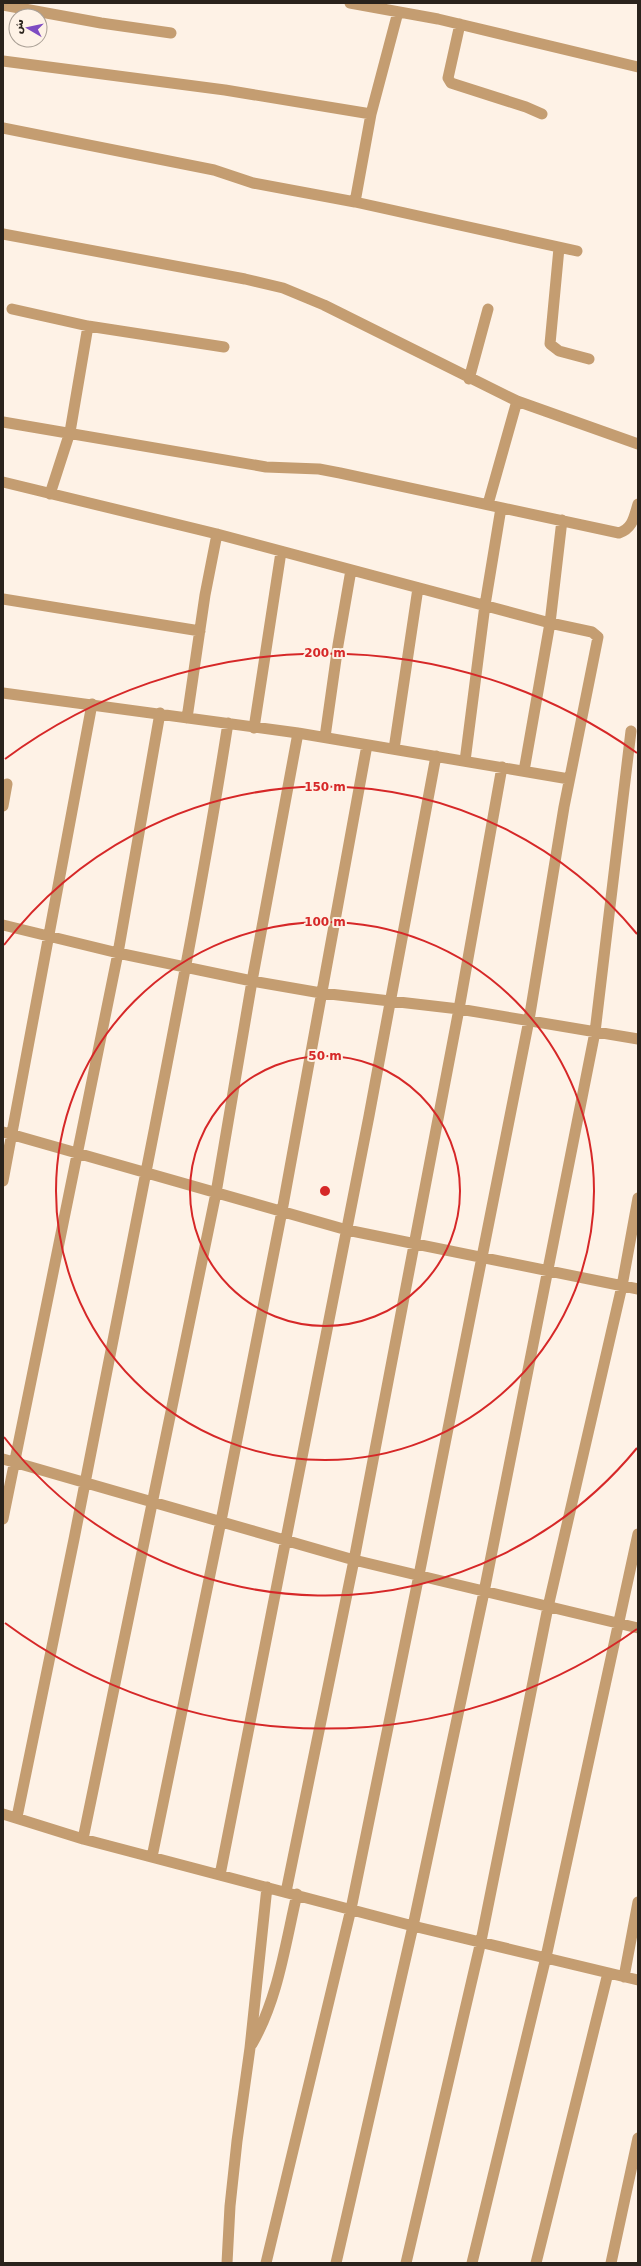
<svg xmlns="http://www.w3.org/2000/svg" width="641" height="2266" font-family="'DejaVu Sans',Vazirmatn,sans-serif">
	<rect width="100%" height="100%" fill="#fef2e6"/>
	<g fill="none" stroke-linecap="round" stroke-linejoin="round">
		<path stroke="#c49d71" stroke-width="11" d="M350 3 438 19 638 67
			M3 5 101 23 171 33
			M460 24 448 78 451 83 526 107 542 114
			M3 61 225 90 371 114
			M3 128 214 170 253 183 355 202 577 251
			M355 202 371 114 398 12
			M3 234 245 279 283 288 324 305 517 401 638 444
			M559 248 550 344 559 351 589 359
			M12 309 88 326 224 347
			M469 379 488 309
			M3 422 266 467 319 469 340 473 619 533C633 528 634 517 638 504
			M3 482 217 534 550 623 592 632 598 637 564 807 529 1020 419 1575 351 1909 266 2263
			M50 494 70 432 88 326
			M488 504 517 401
			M3 599 200 631
			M3 693 298 733 569 779
			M187 718 205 595 217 534
			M254 728 281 552
			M325 737 338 645 351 570
			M394 749 418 588
			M465 761 485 605 501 508
			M524 771 550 623 562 520
			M3 806 7 784
			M3 925 118 953 252 981 321 993 459 1009 638 1039
			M3 1132 347 1230 638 1289
			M3 1181 92 704
			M3 1459 354 1560 638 1628
			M3 1519 118 953 160 713
			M3 1814 83 1839 413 1926 638 1980
			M17 1817C65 1587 111 1357 155 1126 181 992 207 858 228 723
			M83 1839 216 1193 252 981 298 733
			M152 1857 221 1521 282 1211 367 745
			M220 1875 369 1116 436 756
			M286 1892 354 1560 459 1009 502 767
			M624 1977 638 1902
			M252 2044C278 1999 285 1945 297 1894
			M227 2263 230 2206 237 2141 250 2048 267 1887
			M336 2263 413 1926 484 1592 595 1032 631 731
			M406 2263 481 1941 548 1607 622 1286 638 1198
			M472 2263 546 1957 638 1534
			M536 2263 608 1973
			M611 2263 638 2138"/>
	</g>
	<g fill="none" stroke="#d62828" stroke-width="2">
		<circle cx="325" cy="1191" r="135"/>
		<circle cx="325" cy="1191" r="269"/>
		<path d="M637 1448A404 404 0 0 1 4 1437M4 945A404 404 0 0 1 637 934"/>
		<path d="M637 1629A538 538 0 0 1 5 1623M5 759A538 538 0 0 1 637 753"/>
	</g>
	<circle cx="325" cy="1191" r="6" fill="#d62828" stroke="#fef2e6" stroke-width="2"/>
	<g font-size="12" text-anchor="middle" font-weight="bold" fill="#d62828" stroke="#fef2e6" stroke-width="4" stroke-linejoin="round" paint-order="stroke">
		<text x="325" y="657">200 m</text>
		<text x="325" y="791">150 m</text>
		<text x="325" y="926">100 m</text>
		<text x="325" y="1060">50 m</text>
	</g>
	<rect width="641" height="2266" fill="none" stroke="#2a231c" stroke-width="8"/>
	<g transform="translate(28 28) rotate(279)"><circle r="19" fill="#fef2e6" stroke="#a99f95"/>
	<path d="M0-3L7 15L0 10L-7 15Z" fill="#7e4bc2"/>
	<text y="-6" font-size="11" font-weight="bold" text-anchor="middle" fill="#2a231c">ش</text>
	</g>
</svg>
